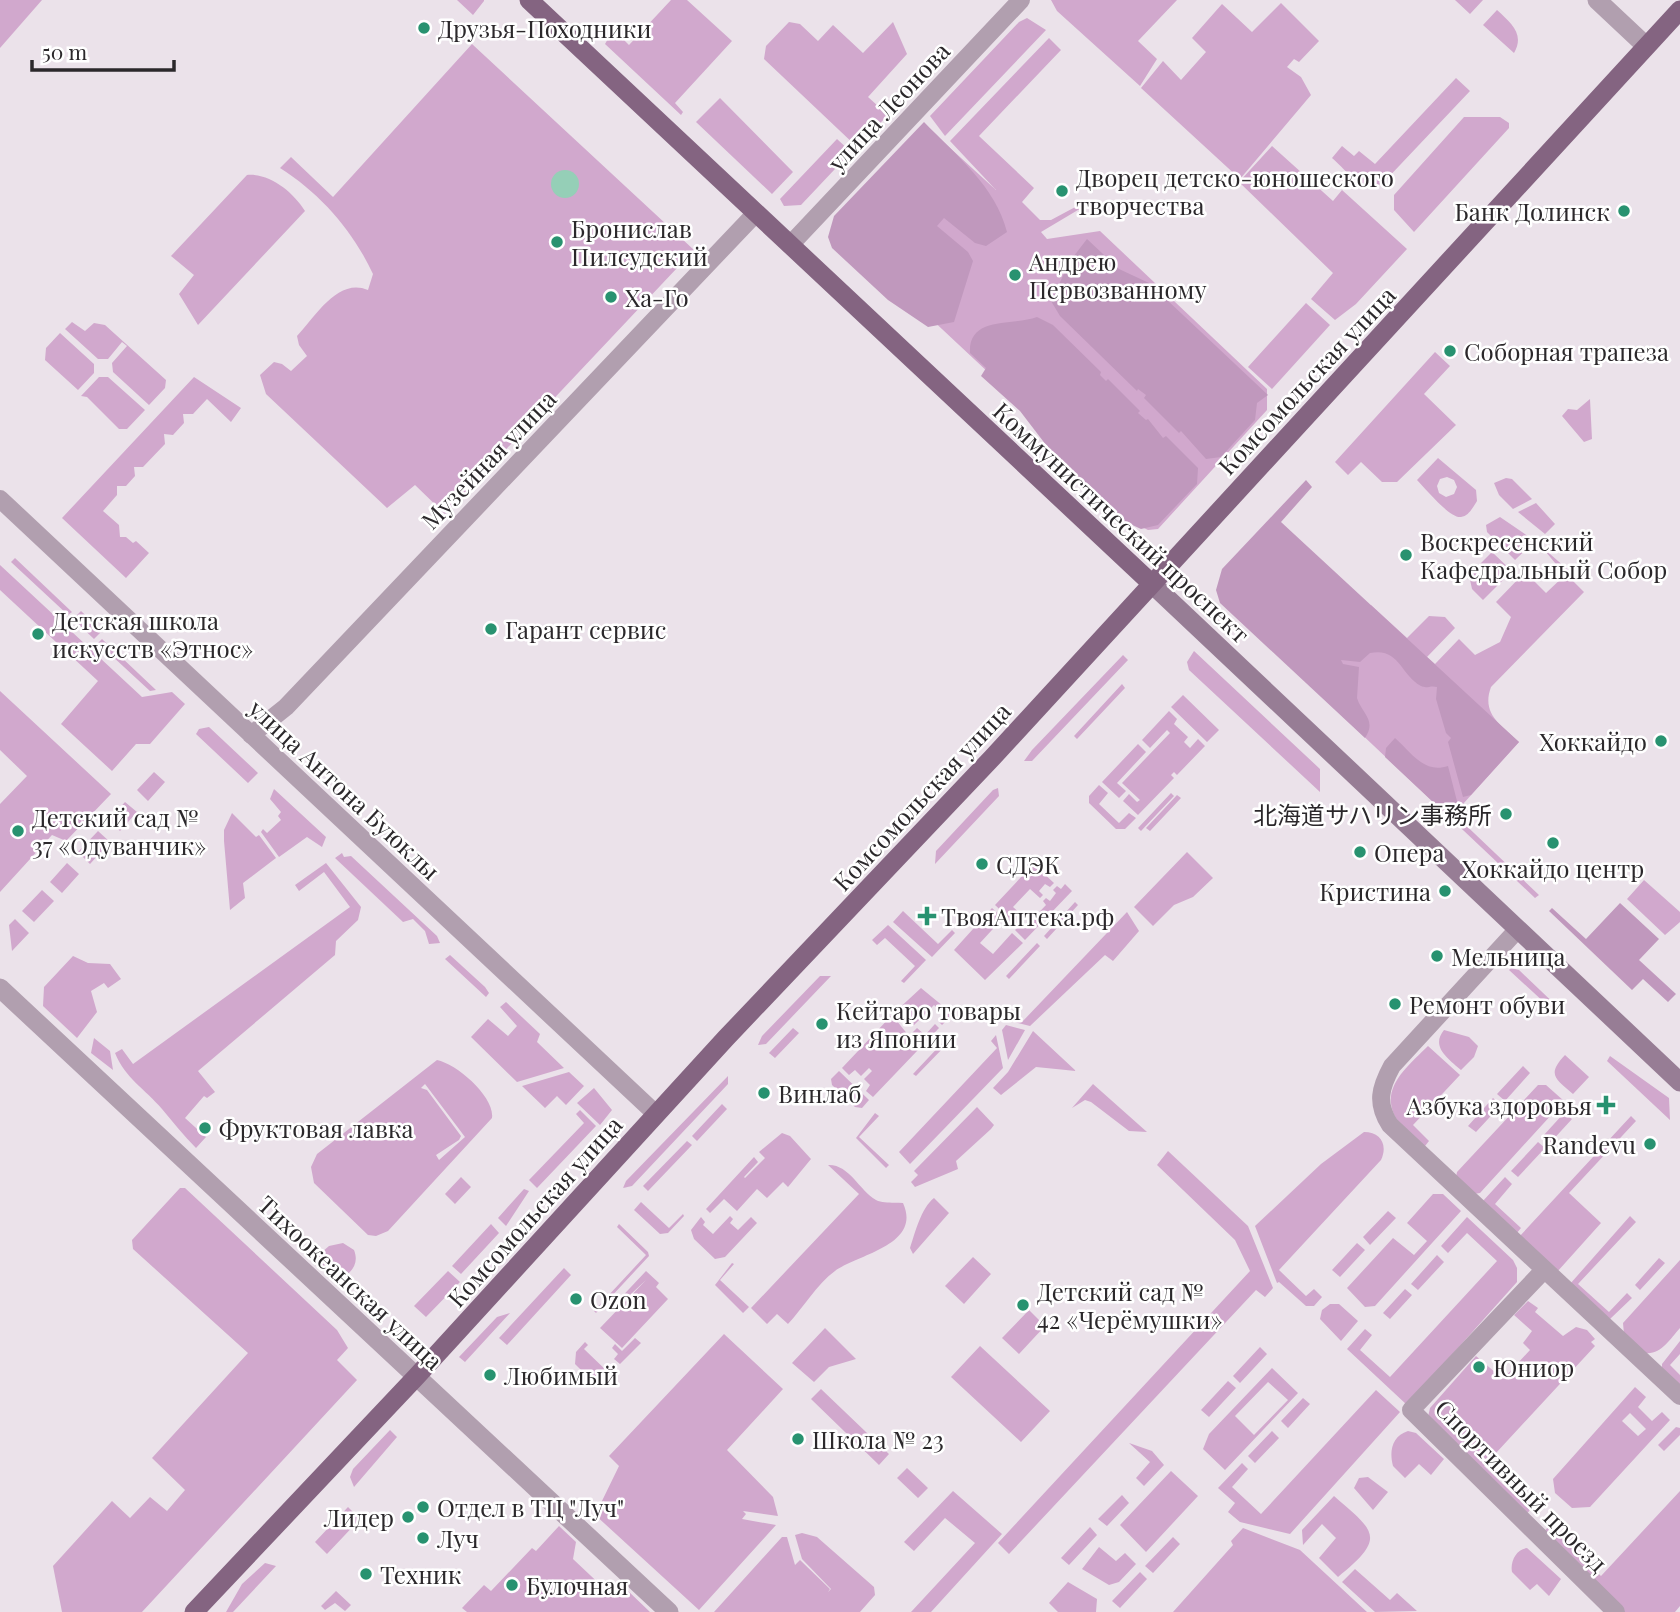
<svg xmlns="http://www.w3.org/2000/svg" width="1680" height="1612" font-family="'Playfair Display','Noto Sans SC','Noto Sans JP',serif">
	<rect width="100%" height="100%" fill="#ebe2ea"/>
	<path fill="#d1a8cd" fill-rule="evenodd" d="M0 0H42L0 48Z
		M457 0H484V1L473 15Z
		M671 0H687L732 41 675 103 683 112 681 115 605 44 613 30 617 33 621 29 625 34 622 38 629 45Z
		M1051 0H1177L1138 41 1157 59 1140 86 1057 11Z
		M1455 0H1483L1470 14Z
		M1281 3 1319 41 1299 62 1294 59 1287 67 1301 77 1311 95 1240 179 1141 88 1163 61 1181 80 1206 52 1192 38 1222 4 1252 32Z
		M1497 10C1511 23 1525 34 1514 53L1483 25Z
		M1027 18 1046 30 945 136 930 116 1019 22Z
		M789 22 800 24 818 41 833 25 863 53 893 22 907 54 868 97 888 115 857 147 764 59 766 46Z
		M1049 38 1061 50 979 136 1034 188 1022 202 1040 220H1051L1079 205 1083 207 1041 232 1047 239 1100 231 1267 389V410L1158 529 1148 530 1138 525 990 374 832 226 849 203 925 125 996 190 950 141Z
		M472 44 694 250 445 514 415 485 387 508 266 394 260 375 274 362 282 364 291 371 307 356 299 345 297 336C315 317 338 277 368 290L373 274C353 231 321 194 280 168L291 157 333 197Z
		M1456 78 1470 91 1383 183C1362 193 1347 171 1332 158L1342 146 1354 156 1359 151 1375 164Z
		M720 98 793 172 772 194 696 122Z
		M1464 117H1500L1509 123V128L1414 232 1394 210V195Z
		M837 139 851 152 801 205 784 206 780 199Z
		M1272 146 1333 201 1342 190 1407 249 1356 304 1335 320 1311 299 1333 273 1239 182Z
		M247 175C270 173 293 192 305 211L198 325 179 294 194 275 171 256Z
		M1306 303 1330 325 1272 389 1248 367Z
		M72 322 85 331 94 323 105 325 166 380 165 388 149 405 113 372 112 363 127 346 122 342 108 359H98L65 329Z
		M60 333 94 364V373L78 390 45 360 46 348Z
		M1435 352 1450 366 1424 394 1456 425 1397 482H1382L1361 462 1348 475 1335 462Z
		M99 377H108L145 410 127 429H119L87 397 81 396Z
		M194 377 241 408 231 422 207 399 193 414H183L184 423 173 435 164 434 165 444 143 467H134L135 476 126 486H117V495L103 511 119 525 120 537H126L133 543 136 541 149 553 126 578 62 518Z
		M1590 399 1592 439 1584 442 1562 416 1568 409 1577 410Z
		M1438 458 1476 490 1477 501C1473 507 1469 516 1461 517 1450 519 1425 488 1417 480ZM1447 477 1454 480 1457 487 1454 494 1446 497 1439 493 1437 486 1440 479Z
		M1506 478 1512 479 1532 499 1513 509 1499 495 1494 483Z
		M1536 503 1555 524 1545 534 1518 512Z
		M1500 517 1535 541 1515 560 1487 532 1486 525Z
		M1541 546 1575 576 1572 580 1584 592 1491 687C1481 714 1501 725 1519 742L1454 814 1539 895 1535 898 1302 678 1371 605 1407 638 1429 616 1445 617 1455 628 1427 657 1435 664 1459 639 1475 655 1500 642 1511 617 1496 602 1525 572 1546 593 1565 575Z
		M1492 552 1512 571 1483 600 1472 589 1469 575Z
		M15 558 72 612 68 615 11 562Z
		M0 565 142 697 172 692 185 704 150 744H136L112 771 61 724 98 681 0 590Z
		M81 611 102 631 94 639 73 619Z
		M102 639 156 690 150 691 98 643Z
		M1194 651 1320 769V792L1189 670 1187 662Z
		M1123 655 1128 660 1032 761H1024L1032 750Z
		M1122 684 1125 688 1077 739 1074 736Z
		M0 691 111 794 66 841 52 835 0 892V804L27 776 0 750Z
		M1183 695 1219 730 1207 742 1171 707Z
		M1169 711 1177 719 1174 724 1188 737 1184 742 1190 748 1198 739 1205 746 1177 775 1174 772 1171 775 1174 778 1138 815 1123 801 1129 794 1137 802 1140 800 1122 783 1170 733 1167 730 1150 748 1142 740Z
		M209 727 258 773 248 783 196 734 199 729Z
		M1138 744 1146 752 1117 783 1126 791 1119 798 1102 782Z
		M154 772 165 782 148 801 137 790Z
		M1099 785 1108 793 1099 804 1119 823 1129 813 1136 818 1125 829H1116L1089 803V796Z
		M998 788 999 796 935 864 936 851 993 790Z
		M274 789 326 837 322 847 307 837 279 857 261 832 263 829 267 833 281 820 278 816 281 812 270 799Z
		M1171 793 1174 796 1141 831 1138 828Z
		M1177 795 1181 798 1150 831 1146 828Z
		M125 802 137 812 120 831 109 820Z
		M232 813 256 837 259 835 276 858 243 883 245 898 230 910 224 841V830Z
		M98 831 110 842 90 864 78 852Z
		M1187 852 1213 878 1193 897 1174 905 1153 926 1134 907Z
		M342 853 344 857 351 856 437 936 440 943 429 944 425 931 413 919 403 922 335 858Z
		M1038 859 1044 865 1041 871 1054 883 1050 887 1045 884 1039 891 1043 895 1040 898 1030 889 1013 907 1023 916 1012 927 1006 921 1009 918 995 905Z
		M67 863 79 874 62 893 50 882Z
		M326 863 361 907 358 920 336 941 335 955 198 1071 215 1092 207 1098 204 1096 185 1118 206 1137 196 1148C183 1135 173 1122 162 1109 145 1089 125 1078 115 1053L122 1049 133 1064 350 907 324 872 299 891 295 885Z
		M1644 880 1680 912V922L1665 935 1627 899Z
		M1065 884 1072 891 1025 940 1015 930 1021 924 1025 927 1046 905 1043 901 1046 898 1050 901 1056 893 1053 890 1057 886 1061 889Z
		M42 890 54 901 34 922 22 911Z
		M1075 902 1078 905 1047 939 1044 936Z
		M992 908 1003 918 980 943 993 954 1012 933 1023 943 985 980 954 950Z
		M903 911 938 944 952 930 955 933 932 957 893 922Z
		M1127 912 1139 931 1113 961 1105 955 1030 1026 1010 1021 1015 1017 1022 1022Z
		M15 919 29 933 12 951 9 925Z
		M888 925 926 960 904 983 901 981 915 966 885 938 877 945 872 940Z
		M1037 943 1040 946 1009 979 1006 976Z
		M450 955 485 987 489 993 486 997 445 959Z
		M73 956 88 963 110 964 121 979 108 988 104 983 91 991 97 1012 77 1038 43 1006 44 987Z
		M1511 968 1519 970 1563 1012 1559 1016 1509 970Z
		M820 976H831L766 1044 758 1045 762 1036Z
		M921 988 949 1011V1018L942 1025 938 1021 944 1015 934 1005 914 1025H909L895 1012Z
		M506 1002 540 1034 537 1042 564 1068 517 1082 471 1037 488 1019 508 1036 517 1026 500 1007Z
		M892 1015 909 1036 917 1028 925 1035 935 1024 939 1028 873 1097 866 1091 870 1085 864 1079 872 1071 869 1068 861 1076 855 1070 849 1075 842 1068Z
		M1006 1025 1025 1030 1008 1060 1002 1030Z
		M793 1028 799 1033 775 1058 769 1053Z
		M1444 1030 1469 1037 1478 1046 1474 1057 1461 1070C1449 1059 1430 1047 1444 1030Z
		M1033 1031 1076 1071 1036 1067 1001 1095 993 1088 1008 1072Z
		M996 1035 1003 1068 910 1164 899 1152 997 1048 991 1041Z
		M94 1038 110 1051 113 1070 91 1053Z
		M945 1040 948 1043 916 1076 913 1074Z
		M1428 1046 1460 1075 1413 1125 1429 1141 1425 1146C1409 1140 1406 1134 1397 1120 1378 1089 1407 1067 1428 1046Z
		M1565 1055 1589 1077 1573 1094C1556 1079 1546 1075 1565 1055Z
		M1610 1056 1669 1098 1670 1120 1607 1061Z
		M437 1060C457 1064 495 1097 492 1118L388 1231 376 1236 368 1235 314 1183 311 1167 317 1154ZM425 1084 465 1137 439 1160 436 1155 459 1140 461 1136 427 1090 421 1088Z
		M1523 1066 1530 1073 1505 1101 1497 1094Z
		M839 1071 869 1100 862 1108 855 1107 832 1085 831 1079Z
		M569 1072 584 1086 566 1105 557 1096 545 1108 522 1086Z
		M728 1076V1084L632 1186 623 1188 626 1181Z
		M1093 1084 1147 1132 1129 1131 1091 1102 1085 1100 1072 1108Z
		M1538 1085H1546L1564 1101 1480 1193 1474 1194 1456 1177 1457 1172Z
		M594 1088 612 1110 600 1125 577 1103Z
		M1493 1098 1501 1105 1476 1132 1468 1126Z
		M722 1104 727 1109 697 1141 692 1136Z
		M977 1107 994 1125 991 1129 956 1161 958 1169 915 1187 911 1182 918 1175 914 1171Z
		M580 1110 596 1126 537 1188 529 1180 584 1123 576 1114Z
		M875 1113 879 1116 859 1137 889 1165 886 1168 856 1138Z
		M1564 1113 1572 1119 1550 1143 1543 1136Z
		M1631 1116 1636 1121 1569 1193 1601 1223 1557 1272 1519 1237Z
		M1364 1132C1381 1132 1388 1145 1381 1160L1279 1270 1306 1296 1314 1289 1322 1297 1314 1306H1306L1279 1282 1277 1283 1255 1226 1321 1164Z
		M782 1133 790 1136 811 1159 788 1187 783 1182 767 1198 757 1189 737 1211 724 1199 710 1213 706 1209 754 1157 758 1162 744 1177 745 1178 765 1158 759 1152Z
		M687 1141 692 1145 648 1191 643 1186Z
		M1538 1142 1545 1148 1518 1177 1511 1171Z
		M1168 1151 1248 1226 1273 1288 1265 1297 1256 1290 1009 1554 998 1543 1250 1271 1235 1240 1157 1165Z
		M828 1165C849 1164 859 1190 876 1200 884 1204 895 1202 903 1203 922 1245 859 1254 835 1271 817 1284 803 1308 788 1324L777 1314 767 1324 751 1308 859 1194Z
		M461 1177 471 1187 455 1204 445 1194Z
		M1505 1177 1512 1184 1495 1204 1521 1228 1516 1234 1482 1202Z
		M180 1188H185L337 1330 348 1348 337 1360 357 1380 142 1612H62L53 1566 112 1501 130 1518 150 1497 167 1511 185 1490 152 1458 248 1353 133 1249 132 1240Z
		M524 1189 529 1191 506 1226 498 1218Z
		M1433 1194H1443L1461 1211 1375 1306 1365 1307 1347 1288 1393 1238 1414 1255 1427 1241 1407 1223Z
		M934 1198 949 1213 913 1254 910 1248C915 1233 921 1208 934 1198Z
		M641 1202 669 1228 683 1214 684 1216 668 1233 660 1234 634 1210Z
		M1388 1211 1396 1218 1370 1245 1363 1237Z
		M730 1216 733 1219 730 1223 738 1230 751 1217 757 1223 725 1257 715 1259 694 1239 691 1230 701 1217 705 1222 703 1225 713 1234Z
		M1630 1216 1636 1222 1578 1284 1609 1312 1627 1293 1632 1298 1610 1319 1570 1284Z
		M1467 1217 1513 1260 1517 1268V1282L1407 1405 1347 1349 1365 1329 1372 1335 1360 1350 1390 1377 1497 1261 1467 1233 1448 1253 1441 1246Z
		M491 1224 499 1233 461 1274 452 1266Z
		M619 1224 648 1252 649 1256 596 1313 594 1311 646 1255 617 1227Z
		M343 1243 354 1250C360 1265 350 1275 336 1281L314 1259 329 1246Z
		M1357 1243 1365 1250 1340 1277 1332 1270Z
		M1437 1255 1444 1262 1418 1290 1411 1284Z
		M973 1257 991 1274 964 1304 945 1286Z
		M1659 1258 1665 1263 1640 1290 1635 1285Z
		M1680 1260V1328C1670 1339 1661 1355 1645 1353L1624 1334 1623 1323Z
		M732 1263 734 1264 720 1280 749 1307 743 1313 715 1285Z
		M564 1268 571 1275 507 1345 499 1338Z
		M448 1271 460 1282 426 1317 414 1306Z
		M646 1271 659 1283 656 1287 668 1299 622 1348 600 1328 646 1280 617 1307 614 1305Z
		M1405 1289 1412 1295 1390 1319 1383 1313Z
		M1528 1301 1538 1308 1535 1312 1563 1336 1576 1327 1587 1330 1595 1339 1591 1342 1595 1346 1484 1466 1530 1510 1524 1517 1428 1417 1430 1408 1476 1356 1503 1379 1530 1350 1523 1343 1532 1331 1514 1315Z
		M1330 1304H1339L1358 1321 1341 1341 1320 1319 1322 1310Z
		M1029 1310 1045 1326 1019 1354 1002 1338Z
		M510 1313 465 1362 459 1357 497 1317Z
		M825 1328 856 1359 829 1367 814 1382 792 1363Z
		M724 1334 783 1389 727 1450 773 1497 778 1516 743 1511 746 1514 742 1519 776 1525 699 1610 593 1513 601 1503 619 1466 609 1456Z
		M635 1338 641 1343 620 1364 614 1359 618 1354 612 1348 615 1344 622 1351Z
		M1680 1341V1354L1670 1365 1680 1375V1389L1662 1370V1364Z
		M585 1342 588 1345 584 1349 609 1373 600 1382 592 1381 575 1364 576 1352Z
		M980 1346 1050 1411 1021 1442 951 1377Z
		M1260 1347 1267 1354 1240 1383 1233 1376Z
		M1272 1368 1298 1393 1225 1470 1203 1449 1209 1434ZM1268 1382 1288 1400 1254 1435 1235 1416Z
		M1228 1381 1236 1388 1209 1417 1201 1410Z
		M1635 1387 1646 1397 1638 1407 1652 1421 1662 1412 1670 1420 1590 1507 1572 1508 1555 1493 1553 1479ZM1630 1413 1646 1429 1638 1436 1622 1421Z
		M821 1389 889 1454 879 1465 811 1399Z
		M1376 1390 1400 1412 1290 1534 1240 1522 1228 1512 1235 1503 1218 1488 1242 1463 1248 1469 1232 1487 1261 1514Z
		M1303 1398 1310 1404 1288 1428 1281 1421Z
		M1676 1427 1680 1428V1435L1664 1451 1658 1445Z
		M390 1430 397 1437 354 1487 350 1477 353 1469Z
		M1272 1431 1279 1438 1255 1463 1248 1456Z
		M1408 1431 1416 1433 1444 1459 1431 1475 1419 1464 1405 1478 1393 1466C1389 1451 1392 1436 1408 1431Z
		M1129 1443 1152 1451 1164 1465 1144 1486 1136 1478 1150 1462Z
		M907 1468 928 1488 918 1498 897 1478Z
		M1171 1471 1198 1496 1146 1552 1120 1525Z
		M1368 1477 1388 1492 1373 1510 1354 1488 1359 1478Z
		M953 1491 1002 1534 931 1612H911L975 1543 945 1518 914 1551 904 1542Z
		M1680 1491V1606L1675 1612H1623L1542 1534 1549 1526 1601 1576Z
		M1122 1495 1129 1503 1107 1526 1098 1519Z
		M1334 1496C1374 1531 1388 1537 1338 1577L1319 1558 1336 1538 1322 1524 1303 1545 1302 1530Z
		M348 1507 360 1519 327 1554 315 1542Z
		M559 1526 576 1542 573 1559 608 1592 626 1589 650 1612H467L462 1608 484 1585 491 1591 532 1548 536 1551Z
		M1090 1527 1097 1535 1069 1565 1061 1558Z
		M1243 1528 1300 1550 1367 1612H1173L1233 1545 1231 1541Z
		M802 1533 817 1537 874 1587 875 1595 860 1612H714L782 1537H787L795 1565 800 1560 830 1589 828 1592 831 1589 802 1559 795 1535Z
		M1173 1537 1180 1544 1153 1573 1145 1566Z
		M1099 1547 1116 1561 1125 1553 1136 1564 1119 1582 1109 1585 1082 1569Z
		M1527 1548 1561 1579 1549 1596 1537 1584 1530 1590 1512 1572C1510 1562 1516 1549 1527 1548Z
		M265 1563 276 1566 233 1612H226L242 1584Z
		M1355 1569 1390 1600 1397 1593 1417 1611 1375 1612 1342 1582Z
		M1140 1572 1147 1579 1120 1608 1112 1601Z
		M1068 1582 1097 1599 1096 1612H1058L1049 1603Z
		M336 1591 351 1605 345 1611 335 1603 325 1610 321 1606Z"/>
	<path fill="#c098bd" d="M924 122C956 155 996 187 1007 232L986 246 975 243 944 218 937 226 968 252 973 261 954 322 928 327 888 300 832 248 828 237 834 216Z
		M1087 239 1119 269 1149 283 1268 395 1257 403 1255 420 1221 457 1206 459 1181 431 1179 433 1144 398 1146 395 1138 389 1137 391 1060 316 1051 301 1070 261Z
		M1037 317 1053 325 1101 372 1100 375 1106 381 1108 379 1140 411 1138 413 1146 420 1148 419 1163 438 1166 436 1198 468 1197 484 1158 525 1141 529 1126 522 1056 458 1020 411 981 376 986 368 970 353C968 315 1014 326 1037 317Z
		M1306 480 1312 487 1281 522 1519 742 1471 795 1463 797 1448 742 1451 738 1446 733 1436 699 1437 687C1430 685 1427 689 1421 686 1400 674 1399 647 1370 653L1360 662 1341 660 1343 664 1359 667 1357 698C1362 714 1377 720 1365 738L1220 603 1216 590 1222 569Z
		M1395 738C1412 753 1424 774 1448 766L1459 809 1450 818 1385 757 1386 748Z
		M1620 903 1659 939 1639 960 1676 994 1668 1002 1643 979 1632 990 1549 911 1552 908 1586 939Z"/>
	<path fill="#95cfb7" d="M551 184a14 14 0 1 1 28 0a14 14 0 1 1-28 0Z"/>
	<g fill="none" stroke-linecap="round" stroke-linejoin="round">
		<path stroke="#b19faf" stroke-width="18" d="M790 245 1021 0
			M0 499 656 1114
			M251 735 286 707 756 213
			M1518 929 1392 1066C1380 1088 1376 1103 1390 1125L1680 1396
			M1544 1270 1411 1410 1616 1612"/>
		<path stroke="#b19faf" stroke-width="19" d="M1597 0 1646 46
			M0 988 669 1612"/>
		<path stroke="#977d95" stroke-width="19" d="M1151 583 1680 1082"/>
		<path stroke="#846481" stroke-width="19" d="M529 0 1151 583
			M194 1612 416 1377 726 1038 992 758 1680 10"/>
	</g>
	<g fill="#289270" stroke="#fff" stroke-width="2.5">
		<circle cx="424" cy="28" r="7"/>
		<circle cx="1062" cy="191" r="7"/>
		<circle cx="1624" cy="211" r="7"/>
		<circle cx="557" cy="242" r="7"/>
		<circle cx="1015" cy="275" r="7"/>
		<circle cx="611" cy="297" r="7"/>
		<circle cx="1450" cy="351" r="7"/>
		<circle cx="1406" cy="555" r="7"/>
		<circle cx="491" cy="629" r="7"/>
		<circle cx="38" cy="634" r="7"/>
		<circle cx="1661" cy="741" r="7"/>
		<circle cx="1506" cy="814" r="7"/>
		<circle cx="18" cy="831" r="7"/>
		<circle cx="1553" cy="843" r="7"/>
		<circle cx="1360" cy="852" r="7"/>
		<circle cx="982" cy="864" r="7"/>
		<circle cx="1445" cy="891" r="7"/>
		<path d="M923.5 905.5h7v7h7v7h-7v7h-7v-7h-7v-7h7z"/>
		<circle cx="1437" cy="956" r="7"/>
		<circle cx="1395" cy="1004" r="7"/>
		<circle cx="822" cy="1024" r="7"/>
		<circle cx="764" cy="1093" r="7"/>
		<path d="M1602.5 1094.5h7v7h7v7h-7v7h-7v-7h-7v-7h7z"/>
		<circle cx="205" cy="1128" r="7"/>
		<circle cx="1650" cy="1144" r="7"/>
		<circle cx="576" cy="1299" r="7"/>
		<circle cx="1023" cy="1305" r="7"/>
		<circle cx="1479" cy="1367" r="7"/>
		<circle cx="490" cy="1375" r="7"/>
		<circle cx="798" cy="1439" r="7"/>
		<circle cx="423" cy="1507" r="7"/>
		<circle cx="408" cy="1517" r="7"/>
		<circle cx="423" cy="1538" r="7"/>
		<circle cx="366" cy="1574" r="7"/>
		<circle cx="512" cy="1585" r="7"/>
	</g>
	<g text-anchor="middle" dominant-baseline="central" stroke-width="5" stroke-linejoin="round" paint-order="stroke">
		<g font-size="24" fill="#2b282b" stroke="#fff" text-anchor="start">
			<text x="438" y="28">Друзья-Походники</text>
			<text x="1076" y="177">Дворец детско-юношеского<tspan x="1076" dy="28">творчества</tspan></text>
			<text x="1610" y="211" text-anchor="end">Банк Долинск</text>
			<text x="571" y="228">Бронислав<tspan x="571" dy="28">Пилсудский</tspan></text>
			<text x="1029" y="261">Андрею<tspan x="1029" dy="28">Первозванному</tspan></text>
			<text x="625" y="297">Ха-Го</text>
			<text x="1464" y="351">Соборная трапеза</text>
			<text x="1420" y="541">Воскресенский<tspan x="1420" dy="28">Кафедральный Собор</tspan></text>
			<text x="52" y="620">Детская школа<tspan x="52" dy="28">искусств «Этнос»</tspan></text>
			<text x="505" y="629">Гарант сервис</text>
			<text x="1647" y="741" text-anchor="end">Хоккайдо</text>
			<text x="1492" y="814" text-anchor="end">北海道サハリン事務所</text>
			<text x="32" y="817">Детский сад №<tspan x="32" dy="28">37 «Одуванчик»</tspan></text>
			<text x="1374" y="852">Опера</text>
			<text x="996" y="864">СДЭК</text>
			<text x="1553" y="868" text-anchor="middle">Хоккайдо центр</text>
			<text x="1431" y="891" text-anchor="end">Кристина</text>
			<text x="941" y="916">ТвояАптека.рф</text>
			<text x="1451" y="956">Мельница</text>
			<text x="1409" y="1004">Ремонт обуви</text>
			<text x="836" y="1010">Кейтаро товары<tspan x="836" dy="28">из Японии</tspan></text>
			<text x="778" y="1093">Винлаб</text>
			<text x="1592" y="1105" text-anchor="end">Азбука здоровья</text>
			<text x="219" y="1128">Фруктовая лавка</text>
			<text x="1636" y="1144" text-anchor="end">Randevu</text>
			<text x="1037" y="1291">Детский сад №<tspan x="1037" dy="28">42 «Черёмушки»</tspan></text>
			<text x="590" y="1299">Ozon</text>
			<text x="1493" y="1367">Юниор</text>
			<text x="504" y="1375">Любимый</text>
			<text x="812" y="1439">Школа № 23</text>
			<text x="437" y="1507">Отдел в ТЦ "Луч"</text>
			<text x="394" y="1517" text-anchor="end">Лидер</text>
			<text x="437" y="1538">Луч</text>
			<text x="380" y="1574">Техник</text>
			<text x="526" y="1585">Булочная</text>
		</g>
		<g font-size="24" fill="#2b282b" stroke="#fff">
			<text transform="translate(888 106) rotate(-47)">улица Леонова</text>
			<text transform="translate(1306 380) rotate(-47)">Комсомольская улица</text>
			<text transform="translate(488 459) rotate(-46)">Музейная улица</text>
			<text transform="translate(1122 522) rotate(43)">Коммунистический проспект</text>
			<text transform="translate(345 789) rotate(43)">улица Антона Буюклы</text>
			<text transform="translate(921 796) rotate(-47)">Комсомольская улица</text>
			<text transform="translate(534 1211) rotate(-48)">Комсомольская улица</text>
			<text transform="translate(351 1282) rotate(43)">Тихоокеанская улица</text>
			<text transform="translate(1522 1485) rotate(45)">Спортивный проезд</text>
		</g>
	</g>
	<path d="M32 60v10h142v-10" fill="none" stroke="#2b282b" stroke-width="3.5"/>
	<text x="42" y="60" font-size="21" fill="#2b282b" stroke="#ffffff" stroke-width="5" paint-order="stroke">50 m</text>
</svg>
